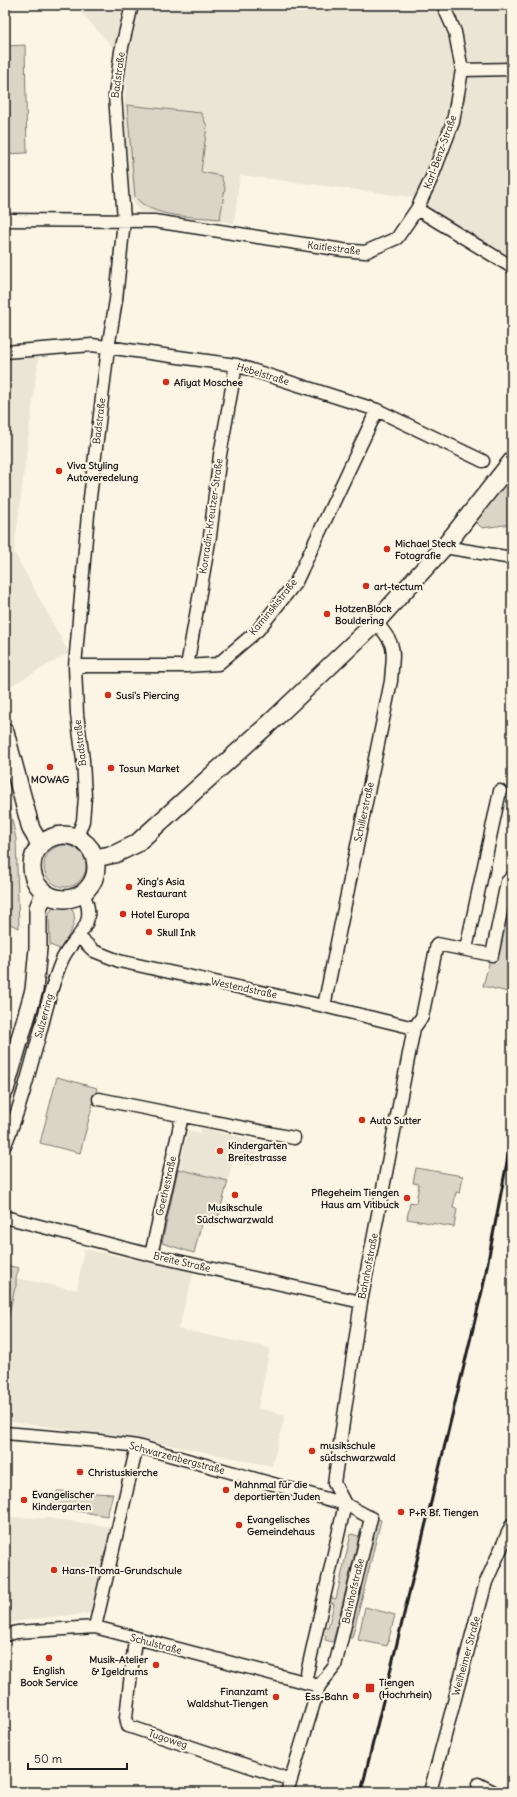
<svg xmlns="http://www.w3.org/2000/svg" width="517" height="1797" font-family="Delius,sans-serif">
	<rect width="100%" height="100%" fill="#fcf5e5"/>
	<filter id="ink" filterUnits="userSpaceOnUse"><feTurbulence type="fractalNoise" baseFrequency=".025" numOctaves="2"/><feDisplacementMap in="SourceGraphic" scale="8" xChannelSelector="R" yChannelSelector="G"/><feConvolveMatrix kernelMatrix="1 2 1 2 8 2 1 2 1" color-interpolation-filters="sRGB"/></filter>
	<g filter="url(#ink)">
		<path fill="#ebe5d6" d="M74 5H512V261L411 197 240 175 234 223 139 211 131 199 124 121 126 77 119 54Z
			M5 352 39 353 14 552 69 653 5 689Z
			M201 1128 259 1142 253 1166 233 1161 228 1181 179 1169 188 1130 200 1133Z
			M84 1249 194 1272 178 1329 270 1348 258 1408 285 1415 272 1466 136 1438 5 1421V1327L16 1278 77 1290Z
			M5 1517 48 1518 114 1527 92 1613 24 1620 5 1625Z"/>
		<path fill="#dbd5c8" stroke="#7c7872" d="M25 45 27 153 5 154V46Z
			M127 105 201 113 207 126 201 172 221 176 225 188 220 219C193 216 154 219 135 197Z
			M512 474V524L482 528 475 521Z
			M5 787 16 839 19 928 5 922Z
			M44 866a21 21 0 1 1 42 0a21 21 0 1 1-42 0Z
			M512 877V993L483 986Z
			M64 904C66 905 71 907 72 910 80 921 66 940 60 949L50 945 49 913 55 905Z
			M57 1077 97 1088 80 1153 40 1143Z
			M416 1168 463 1176 460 1193 456 1192 453 1208 457 1209 454 1227 407 1219 410 1202 416 1203 419 1184 413 1183Z
			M178 1169 228 1181 216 1225 202 1221 194 1253 162 1243Z
			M5 1265 19 1268 16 1278V1287L15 1288 5 1329Z
			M57 1491 113 1494 107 1516 52 1507Z
			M376 1518 381 1520 352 1638 346 1637Z
			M351 1534 359 1536 333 1642 325 1640 326 1636 322 1635 324 1628H328L334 1604 329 1602 330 1597 336 1599Z
			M365 1607 395 1615 387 1646 358 1640Z"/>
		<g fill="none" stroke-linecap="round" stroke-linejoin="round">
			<g stroke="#1c1c1c" stroke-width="15">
				<path id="minor" d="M462 70 512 69
					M417 209 512 267
					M5 220 154 221 343 250 365 252 397 238 417 209 432 177 453 122 462 70 455 32 443 5
					M5 352 92 345 236 365 377 410 483 461
					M444 547 512 558
					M75 666H187L218 664 258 630 296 582 377 410
					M187 666 210 536 220 455 236 365
					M77 837 83 821 85 797 83 760 77 714 75 666 88 514 108 348 116 300 124 220 115 95 121 51 132 5
					M79 937 94 951 119 961 324 1006 414 1028
					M466 949 500 791
					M324 1006 391 681C393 649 398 648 376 622
					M99 1099 294 1138
					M5 1145C21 1106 31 1066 42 1025 48 1003 53 979 63 958 75 934 99 926 83 893
					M5 1217 151 1255 361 1302
					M151 1255 182 1116
					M5 1433 99 1441 137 1446 345 1504
					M95 1627 137 1446
					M5 1635 17 1632 95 1627 319 1686
					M135 1639 126 1717 128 1726 291 1780
					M305 1682 345 1504
					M478 1784 494 1792
					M287 1792 319 1686 335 1666 371 1518 345 1504 334 1483 361 1302 414 1028 422 1017 437 944 492 955 507 882 512 877
					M430 1792 486 1582 512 1524"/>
			</g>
			<g stroke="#1c1c1c" stroke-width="20">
				<path id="secondary" d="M5 732 31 829 40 844
					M32 867a32 32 0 1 1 64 0a32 32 0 1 1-64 0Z
					M95 858 115 854 136 844 271 722 376 622 444 547 512 461
					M5 1090 34 990 38 948V908L45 892"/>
			</g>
			<use href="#minor" stroke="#fcf5e5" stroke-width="12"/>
			<use href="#secondary" stroke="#fcf5e5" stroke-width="17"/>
			<path stroke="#1c1c1c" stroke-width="3" d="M361 1792 483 1287 512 1136"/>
		</g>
	</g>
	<g fill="#c8321e" stroke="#fcf5e5" stroke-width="1.5">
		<circle cx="166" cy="382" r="4"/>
		<circle cx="59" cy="471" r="4"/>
		<circle cx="387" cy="549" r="4"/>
		<circle cx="366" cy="586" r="4"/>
		<circle cx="327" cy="614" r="4"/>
		<circle cx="108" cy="695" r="4"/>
		<circle cx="50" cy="767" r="4"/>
		<circle cx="111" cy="768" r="4"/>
		<circle cx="129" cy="887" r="4"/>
		<circle cx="123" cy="914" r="4"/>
		<circle cx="149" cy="932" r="4"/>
		<circle cx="362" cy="1120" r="4"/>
		<circle cx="220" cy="1151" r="4"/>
		<circle cx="235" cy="1195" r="4"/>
		<circle cx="407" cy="1198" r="4"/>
		<circle cx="312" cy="1451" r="4"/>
		<circle cx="80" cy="1472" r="4"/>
		<circle cx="226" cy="1490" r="4"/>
		<circle cx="24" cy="1500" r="4"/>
		<circle cx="401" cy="1512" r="4"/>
		<circle cx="239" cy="1525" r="4"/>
		<circle cx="54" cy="1570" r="4"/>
		<circle cx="49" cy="1658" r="4"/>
		<circle cx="156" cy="1665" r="4"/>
		<rect x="365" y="1683" width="10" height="10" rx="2"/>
		<circle cx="356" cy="1696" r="4"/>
		<circle cx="276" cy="1697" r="4"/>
	</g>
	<g text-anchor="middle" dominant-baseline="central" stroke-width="4" stroke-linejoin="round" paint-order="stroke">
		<g font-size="10" fill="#1c1c1c" stroke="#fcf5e5">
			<text transform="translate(118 75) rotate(-82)">Badstraße</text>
			<text transform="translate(440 152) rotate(-70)">Karl-Benz-Straße</text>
			<text transform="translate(334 248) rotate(7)">Kaitlestraße</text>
			<text transform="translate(263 374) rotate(17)">Hebelstraße</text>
			<text transform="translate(99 421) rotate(-83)">Badstraße</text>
			<text transform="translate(211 516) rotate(-82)">Konradin-Kreutzer-Straße</text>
			<text transform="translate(273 607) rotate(-51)">Kaminskistraße</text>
			<text transform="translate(80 743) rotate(-97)">Badstraße</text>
			<text transform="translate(364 812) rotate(-78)">Schillerstraße</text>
			<text transform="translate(244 988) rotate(12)">Westendstraße</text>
			<text transform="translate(44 1016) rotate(-75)">Sulzerring</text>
			<text transform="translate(166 1186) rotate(-77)">Goethestraße</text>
			<text transform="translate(182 1262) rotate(13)">Breite Straße</text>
			<text transform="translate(368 1266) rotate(-79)">Bahnhofstraße</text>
			<text transform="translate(177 1458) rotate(15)">Schwarzenbergstraße</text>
			<text transform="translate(353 1591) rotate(-77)">Bahnhofstraße</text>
			<text transform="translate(156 1644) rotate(15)">Schulstraße</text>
			<text transform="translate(466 1656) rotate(-75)">Weilheimer Straße</text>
			<text transform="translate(168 1739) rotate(18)">Tugoweg</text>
		</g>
		<g font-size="10" font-weight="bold" fill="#1c1c1c" stroke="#fcf5e5" text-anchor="start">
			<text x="174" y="382">Afiyat Moschee</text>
			<text x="67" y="465">Viva Styling<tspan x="67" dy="12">Autoveredelung</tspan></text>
			<text x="395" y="543">Michael Steck<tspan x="395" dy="12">Fotografie</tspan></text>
			<text x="374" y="586">art-tectum</text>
			<text x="335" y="608">HotzenBlock<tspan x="335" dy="12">Bouldering</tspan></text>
			<text x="116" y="695">Susi's Piercing</text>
			<text x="119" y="768">Tosun Market</text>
			<text x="50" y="779" text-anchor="middle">MOWAG</text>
			<text x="137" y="881">Xing's Asia<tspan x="137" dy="12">Restaurant</tspan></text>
			<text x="131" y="914">Hotel Europa</text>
			<text x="157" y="932">Skull Ink</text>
			<text x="370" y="1120">Auto Sutter</text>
			<text x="228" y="1145">Kindergarten<tspan x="228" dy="12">Breitestrasse</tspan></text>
			<text x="399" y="1192" text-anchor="end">Pflegeheim Tiengen<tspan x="399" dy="12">Haus am Vitibuck</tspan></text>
			<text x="235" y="1207" text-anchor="middle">Musikschule<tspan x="235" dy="12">Südschwarzwald</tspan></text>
			<text x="320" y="1445">musikschule<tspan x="320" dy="12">südschwarzwald</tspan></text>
			<text x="88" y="1472">Christuskierche</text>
			<text x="234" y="1484">Mahnmal für die<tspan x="234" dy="12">deportierten Juden</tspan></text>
			<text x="32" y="1494">Evangelischer<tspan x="32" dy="12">Kindergarten</tspan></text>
			<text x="409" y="1512">P+R Bf. Tiengen</text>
			<text x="247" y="1519">Evangelisches<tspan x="247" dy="12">Gemeindehaus</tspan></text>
			<text x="62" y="1570">Hans-Thoma-Grundschule</text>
			<text x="148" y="1659" text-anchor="end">Musik-Atelier<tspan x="148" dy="12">&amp; Igeldrums</tspan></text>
			<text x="49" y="1670" text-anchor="middle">English<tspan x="49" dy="12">Book Service</tspan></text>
			<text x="379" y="1682">Tiengen<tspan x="379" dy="12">(Hochrhein)</tspan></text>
			<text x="268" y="1691" text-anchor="end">Finanzamt<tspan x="268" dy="12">Waldshut-Tiengen</tspan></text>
			<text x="348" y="1696" text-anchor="end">Ess-Bahn</text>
		</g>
	</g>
	<rect width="517" height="1797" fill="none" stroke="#fcf5e5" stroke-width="20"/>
	<rect x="10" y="10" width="497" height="1777" fill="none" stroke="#1c1c1c" stroke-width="1.5" filter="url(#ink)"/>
	<path d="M28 1763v6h99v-6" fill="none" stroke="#1c1c1c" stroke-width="2"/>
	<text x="34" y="1763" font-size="12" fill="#1c1c1c" stroke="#fcf5e5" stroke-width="3" paint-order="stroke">50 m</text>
</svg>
